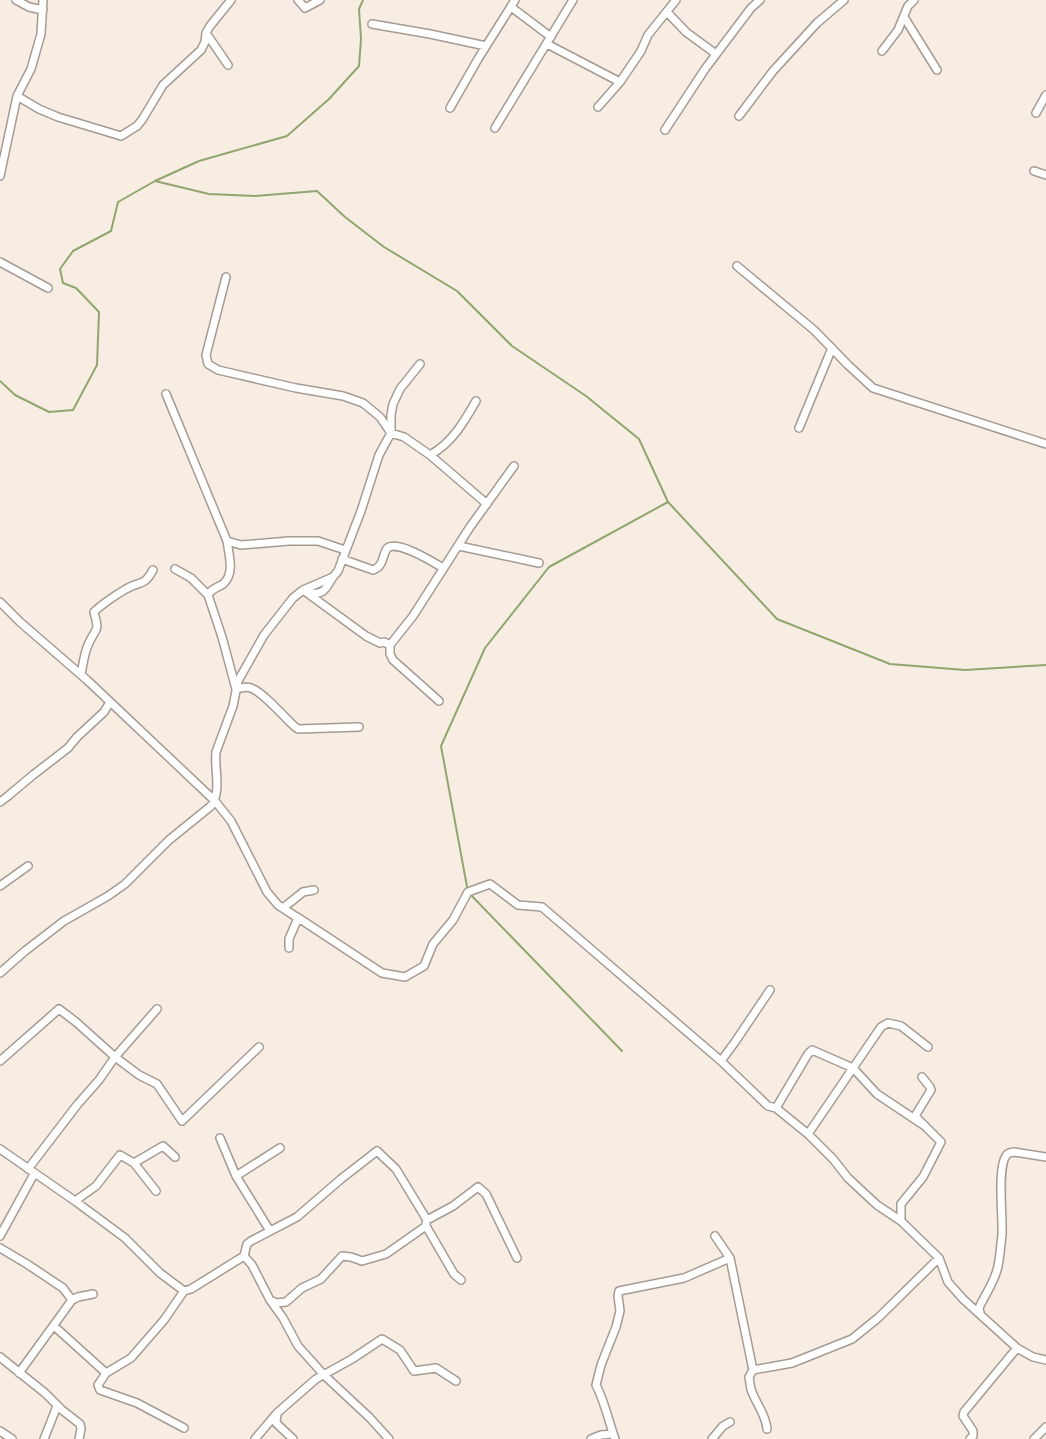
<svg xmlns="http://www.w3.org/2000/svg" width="1046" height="1439" font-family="Quicksand,sans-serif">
	<rect width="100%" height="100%" fill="#f7ede3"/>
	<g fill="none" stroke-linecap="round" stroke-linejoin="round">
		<path stroke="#91a66e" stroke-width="2" d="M155 181 209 194 255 196 317 191 345 217 384 247 457 291 512 346 586 396 639 439 668 502 777 619 890 664 965 670 1046 665
			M0 381 15 395 49 412 73 410 97 365 99 312 76 288 63 283 60 269 73 251 111 231 118 202 155 181 199 161 287 136 329 99 359 66 361 39 359 9 363 0
			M622 1051 468 892 441 746 485 648 549 567 668 502"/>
		<g stroke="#a59b93" stroke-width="10">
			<path id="minor" d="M16 0 29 7 43 10
				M298 0 305 8 320 0
				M511 7 551 37
				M667 12 686 32 716 54
				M904 17 937 70
				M372 24 430 34 486 46
				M547 44 620 82
				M882 51 898 30 908 6 914 0
				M228 65 206 33 210 26 231 0
				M17 96 39 109 58 117 121 136 137 126 142 120 163 85 201 50 205 42 206 33
				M598 107 620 82 641 51 648 35 676 0
				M450 108 478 59 515 0
				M1036 113 1046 95
				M739 116 773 71 817 23 844 0
				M495 128 573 0
				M665 130 705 69 751 8 760 0
				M1034 171 1046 175
				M0 176 17 96 31 69 41 34 43 0
				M0 262 48 288
				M737 266 814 330 848 365 873 388 1046 444
				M226 277 206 355 208 364 218 370 296 388 343 396 363 403 380 417 391 433 404 437 430 455 487 504
				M166 394 227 541 241 545 289 541H318L345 550
				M799 428 832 348
				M430 455C452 443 464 422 476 401
				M459 546 539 563
				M342 559 373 570C383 566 382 559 386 550 393 537 433 562 443 568
				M175 569 191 578 208 595 222 637 236 689C241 688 246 686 251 688 263 692 284 717 294 726L298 729 359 727
				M303 590 366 636 380 643 384 642 390 645
				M309 593C325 595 325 589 333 577
				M208 595C212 588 217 588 223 584 235 574 229 555 227 541
				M0 602 20 622 87 680 215 801 231 821 267 892 278 905 298 918 289 939V948
				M81 674C83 665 84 654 88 645 96 626 100 634 94 612 101 605 117 594 126 589 140 580 143 588 153 570
				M439 701 393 660 390 654V645L413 616 470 527 514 466
				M0 802 8 796 33 775 68 748 77 737 104 712 110 702
				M0 886 28 866
				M283 908 303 892 314 890
				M297 917 382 973 405 977 424 966 433 944 453 920 468 892 490 884 518 905 542 907 721 1061 768 1106 776 1108 808 1134 833 1159 848 1178 877 1205 901 1221 939 1258 948 1282 963 1299 1017 1348 1033 1357 1046 1360
				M0 973 25 951 64 921 108 896 125 884 169 840 211 806C222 790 214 770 216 752L233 706 238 681 264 635 293 598 303 590 333 577 338 571 361 511 379 455 391 433V415L393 404 400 389 420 364
				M0 1061 59 1009 76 1022 115 1057 157 1009
				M721 1061 735 1042 770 990
				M776 1108 808 1054 812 1050 853 1068 877 1094 925 1126
				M808 1134 881 1027 888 1023 901 1026 928 1047
				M220 1138 236 1176 270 1231
				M0 1149 75 1201 125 1238 160 1273 184 1291 191 1289 244 1256 247 1244 251 1241 297 1217 341 1179 377 1151 396 1169 427 1220 453 1206 478 1187 486 1194 517 1258
				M134 1163 163 1146 175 1157
				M28 1169 77 1105 99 1080 115 1057 139 1075 157 1084 182 1121 259 1047
				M236 1176 280 1148
				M75 1201 96 1186 120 1155 134 1163 156 1191
				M901 1221V1204L923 1177 941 1142 915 1116 931 1090 930 1087 922 1077
				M426 1223V1226L454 1274 461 1280
				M0 1236 34 1174
				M715 1236 730 1258 753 1370 749 1377C750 1382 750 1388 752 1392 757 1405 766 1415 767 1429
				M0 1248 27 1264 63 1288 72 1300
				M244 1256 252 1265 270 1300 283 1318 298 1346 324 1375 370 1418 389 1439
				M270 1300 276 1303 286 1302 302 1288 321 1279 342 1256 351 1257 362 1261 386 1254 426 1226
				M980 1313 979 1308C985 1294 995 1282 998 1266 1000 1256 1001 1245 1002 1234 1003 1217 997 1168 1006 1156 1008 1152 1010 1153 1014 1152L1046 1157
				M54 1326 106 1373 98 1385 100 1390 137 1403 184 1428
				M0 1357 45 1393 62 1410 80 1424 81 1429 79 1439
				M753 1370 792 1363 852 1339 878 1318 939 1258
				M19 1373 72 1300 78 1297 93 1294
				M106 1373 131 1358 164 1320 184 1291
				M277 1413 276 1423 293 1439
				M0 1431 12 1439
				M44 1439 57 1406
				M255 1439 277 1413 316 1379 352 1359 382 1339 400 1350 414 1371 436 1368 456 1381
				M591 1439 601 1435 613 1434
				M615 1439C609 1422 604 1400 596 1385L601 1365 616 1327 620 1311 618 1296 619 1291 684 1278 730 1258
				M712 1439 723 1426 730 1422
				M970 1439 973 1436V1431L963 1416 964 1412 1017 1348
				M1034 1439 1046 1427"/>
		</g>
		<use href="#minor" stroke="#fff" stroke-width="7"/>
	</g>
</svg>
